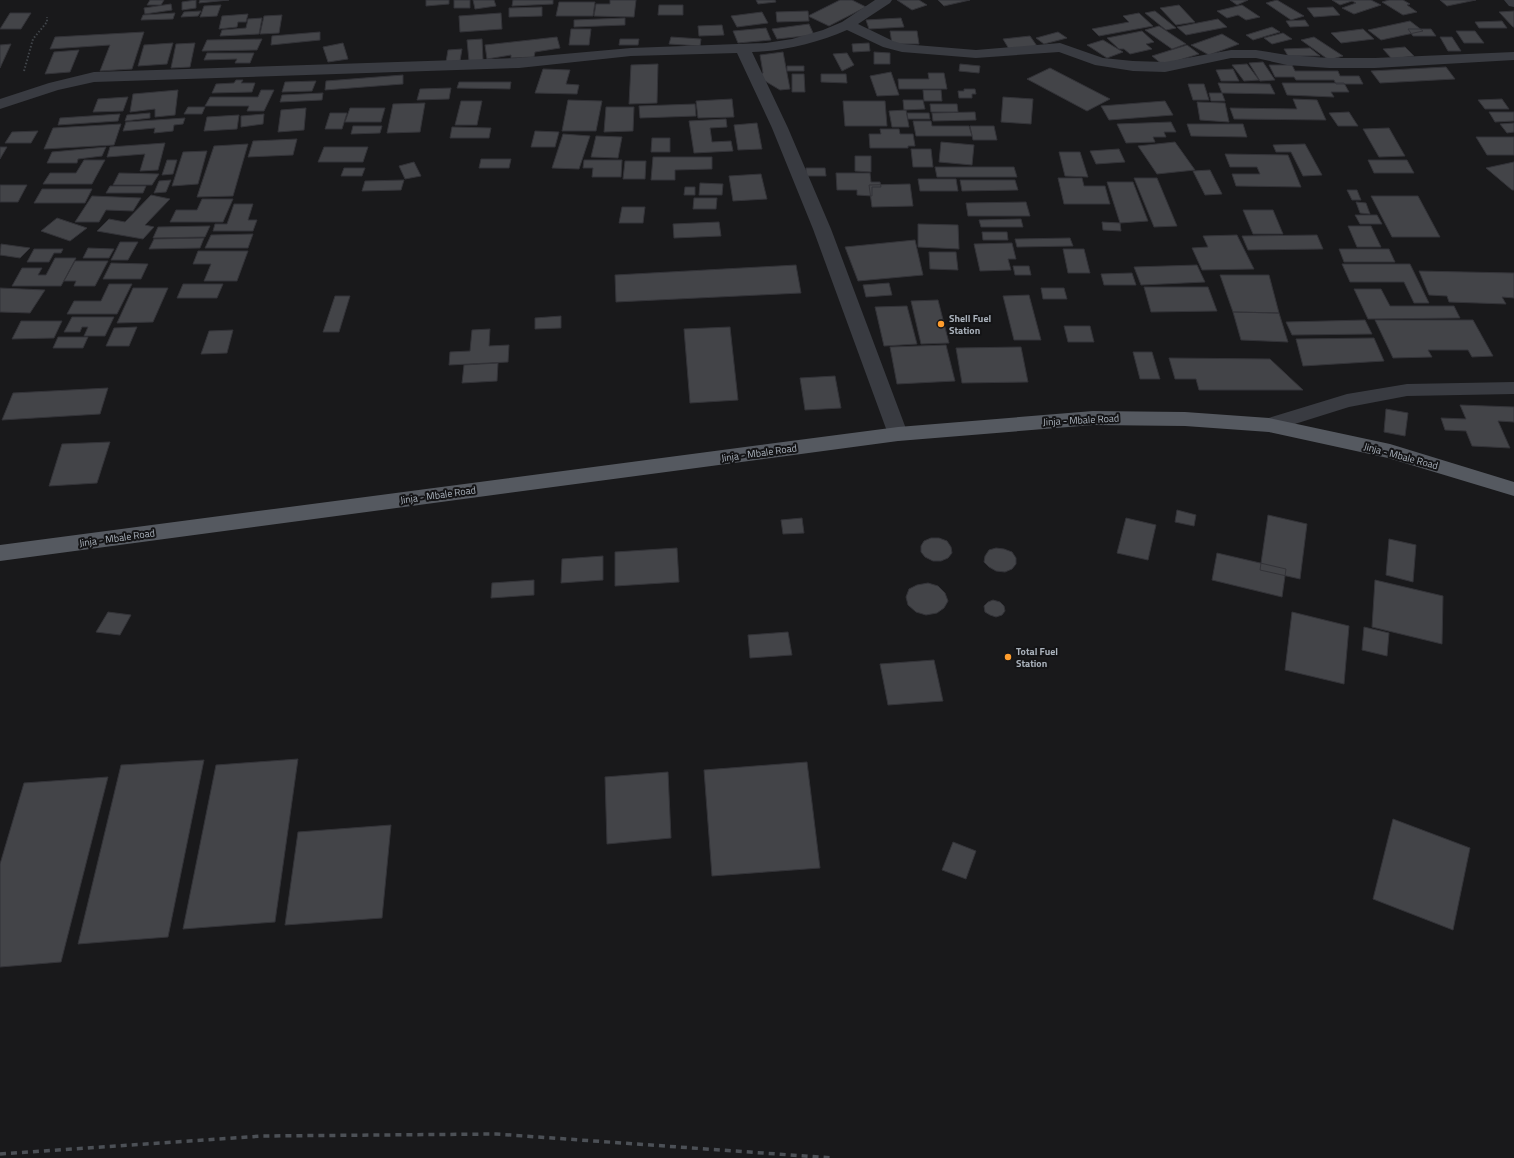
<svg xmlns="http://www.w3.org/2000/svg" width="1514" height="1158" font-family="'Titillium Web',sans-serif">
	<rect width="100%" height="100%" fill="#19191b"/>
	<path fill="#434448" stroke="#333338" d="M150 0H164L161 5H147Z
		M196 0V8L182 10V2Z
		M200 0H229L199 3Z
		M426 0H449V4L426 6Z
		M454 0H470V8H454Z
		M473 0H494L496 6 475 9Z
		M513 0H553V4L512 6Z
		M610 0H636L634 17 594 16 596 4H610Z
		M756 0H775L776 2 758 4Z
		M840 0H852L866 7 829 26 808 16Z
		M897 0H919L927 5 912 10Z
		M938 0H970L944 6Z
		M1230 0H1248L1237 5Z
		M1277 0 1304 16 1291 20 1266 3Z
		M1332 0H1371L1381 5 1354 14 1342 8 1356 3 1352 1 1340 5Z
		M1389 0H1403L1410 4 1407 5 1417 12 1403 15 1382 2Z
		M1440 0H1476L1447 6Z
		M559 2H595L593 16H556Z
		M171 4 172 10 145 14 144 8Z
		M221 5 217 16 200 17 204 6Z
		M659 5H683V15H658Z
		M1179 5 1195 22 1176 25 1160 8Z
		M1242 5 1260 17 1246 20 1238 15 1227 18 1217 11Z
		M542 7V16L509 17V8Z
		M1333 7 1340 15 1314 17 1307 8Z
		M201 11 198 16 181 17 184 12Z
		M808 11 809 21 777 22 776 12Z
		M1155 11 1176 28 1166 30 1145 13Z
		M1514 11V27H1513L1499 12Z
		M762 12 768 23 737 27 731 16Z
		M10 13H31L21 29H0Z
		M175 13 173 19 141 20 143 15Z
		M501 13 502 29 460 32 459 16Z
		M1139 13 1153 26 1099 36 1092 29 1129 22 1123 16Z
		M248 14 246 22H238L237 27 219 29 222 16Z
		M282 15 279 33 260 34 264 16Z
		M262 18 259 34 220 36 222 30 246 28 248 19Z
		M625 18V25L574 27V20Z
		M901 18 904 27 869 29 866 20Z
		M1218 19 1227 27 1186 35 1177 27Z
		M1305 20 1309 26 1290 27 1286 21Z
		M1410 21 1423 31 1381 40 1368 30Z
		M1502 21 1507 28H1479L1475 22Z
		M809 24 814 35 777 39 772 29Z
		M722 25 724 35 699 36 698 26Z
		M1159 26 1186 44 1172 49 1145 30Z
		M1272 27 1280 32 1253 40 1246 35Z
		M766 28 771 40 738 43 733 31Z
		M571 29H591L589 45H569Z
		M1363 29 1374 39 1341 43 1331 33Z
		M1408 29H1431L1436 36H1413Z
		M890 31H917L919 44H892Z
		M1142 31 1154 42 1146 44 1152 49 1130 54 1124 49H1119L1107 38Z
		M1456 31H1475L1484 43H1464Z
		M144 32 132 69 100 71 110 45 50 49 55 37Z
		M320 32V40L271 45 272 36Z
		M1058 32 1067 38 1044 44 1036 38Z
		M1283 33 1292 39 1272 44 1264 38Z
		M1222 34 1239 44 1209 55 1191 45Z
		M1030 36 1037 46 1009 49 1003 39Z
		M557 37 560 48 535 52 534 57 511 58V55L487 59 485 45Z
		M671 37 701 39 700 46 669 44Z
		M1314 37 1343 56 1329 60 1301 40Z
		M1440 37H1452L1461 51H1448Z
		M262 39 257 50 202 51 207 40Z
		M482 39 483 60 469 61 467 40Z
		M620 39H639L638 45H619Z
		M1103 40 1123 52 1107 58 1087 45Z
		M173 43 167 64 138 66 144 45Z
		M195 43 190 67 171 68 176 44Z
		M343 43 348 59 328 62 323 47Z
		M869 43 870 51 853 52 852 44Z
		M11 44 0 68V45Z
		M1187 45 1199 54 1163 65 1152 56Z
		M1405 47 1414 56 1392 59 1383 49Z
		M1310 48 1320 56H1288L1284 49Z
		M462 49 460 61 446 62 448 50Z
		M79 50 70 72 45 74 54 52Z
		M783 52 790 89 780 90 760 78V74L763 73 760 55Z
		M874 52 890 53V64H874Z
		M207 53H254L250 63H235L237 59 204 60Z
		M847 53 854 65 842 71 833 54Z
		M1263 62 1275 80 1260 81 1249 63Z
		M658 64 657 103 629 104 631 65Z
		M960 64 980 66 979 73 959 71Z
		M1247 64 1259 80 1244 81 1232 65Z
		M1269 65H1292L1295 71H1338L1340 76H1359L1363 84H1336L1334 80H1296L1294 77H1275Z
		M787 66H804V71H787Z
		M1446 67 1455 79 1380 83 1371 71Z
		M1050 68 1110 99 1087 111 1027 79Z
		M543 69 570 70 566 84 579 85 577 94 535 93Z
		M1233 69 1239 81H1221L1216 70Z
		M891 72 899 95 877 96 870 76Z
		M928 73H944L947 89H899L898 79H929Z
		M792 74H804L805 92H792Z
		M821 74H846L847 83 821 82Z
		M403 75V84L325 90 326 81Z
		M236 80H243L241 83H255L252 92 212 93 216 84 234 83Z
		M316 81 312 91 282 92 285 82Z
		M459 82H511L510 89 457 88Z
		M1218 83 1270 84 1275 94 1222 93Z
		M1282 83H1344L1349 92H1331L1334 97 1287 95Z
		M1188 84H1204L1209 100H1193Z
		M451 88 449 99 417 100 420 89Z
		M964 89H975L976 94H972V98H959L958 91H964Z
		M178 90 175 115 155 117V109L130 112 133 94Z
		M261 90H274L264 111H247L249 106H205L210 97H258Z
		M923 90H941L942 101H924Z
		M323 93 322 100 280 102 282 95Z
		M1209 93H1222L1225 101H1211Z
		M128 97 123 111 93 112 98 99Z
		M1003 97 1033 99 1031 124 1001 122Z
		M732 99 734 117 698 118 696 101Z
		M1293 99 1317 100 1326 120 1234 119 1230 108 1297 109Z
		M1502 99 1509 109H1485L1478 100Z
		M568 100 602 101 596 131H562Z
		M903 100H923L925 109 904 110Z
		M461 101H482L477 125H455Z
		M843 101H885L887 126H845Z
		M1165 101 1173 115 1109 120 1101 106Z
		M1197 102 1225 103 1229 122 1200 120Z
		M425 103 420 132 387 133 393 104Z
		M695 104 696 116 640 118 639 106Z
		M930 104H957L958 112H931Z
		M188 107H205L202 114H184Z
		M606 107H634L633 131 604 132Z
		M306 108 304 130 278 132 281 110Z
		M350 108H385L381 122H345Z
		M906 110 909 127H892L889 111Z
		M975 112 976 120 933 121 932 113Z
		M1349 112 1358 126H1338L1329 113Z
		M1489 112H1514V121L1495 122Z
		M150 113V118L125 121 127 115Z
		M330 113H347L342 129H325Z
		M907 113H929L930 119H908Z
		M120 114 118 121 58 125 60 118Z
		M264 114 263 124 241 127V116Z
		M239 115 237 129 204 131 207 117Z
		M185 118 183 124 174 125 173 131 154 133 155 128 123 131 126 122Z
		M726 119 727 127 710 128 712 142 731 141 733 151 694 153 689 121Z
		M913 121H931L932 126H969L972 136H916Z
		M1171 122 1176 132H1164L1166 137H1153L1155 142 1126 143 1117 124Z
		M757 123 762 149 738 150 734 125Z
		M1514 123V132L1507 133 1500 124Z
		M121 124 114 145 44 149 53 128Z
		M1187 124H1243L1247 137 1191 136Z
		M353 126H382L380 133 351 134Z
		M970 126H994L997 140H973Z
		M452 127 491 128 489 138H450Z
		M1389 128 1405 156 1379 157 1363 129Z
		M880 129H899L900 134H913L915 146H908V148H870L869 134H881Z
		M38 131 31 143H5L12 132Z
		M535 131 559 132 555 147H531Z
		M563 134 590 136 579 169 552 168Z
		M596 136 622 137 618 158 591 157Z
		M1476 137H1514V155H1487Z
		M652 138H670V152H651Z
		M297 139 293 155 248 157 253 141Z
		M941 142 974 145 972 165 939 162Z
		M1175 142 1195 170 1157 174 1138 146Z
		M165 143 158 170 140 171 145 154 107 157 110 147Z
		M248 144 233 196 197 197 214 146Z
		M1305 144 1322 175 1303 176 1291 152H1276L1273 145Z
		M0 147H7L0 159Z
		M106 147 102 156 78 159 77 163H47L52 152Z
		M324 147H368L363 162H318Z
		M911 149H931L933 167H913Z
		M1119 149 1125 162 1096 164 1090 151Z
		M207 151 198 184 172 186 183 152Z
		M1059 152H1080L1088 177 1065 176Z
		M1225 154 1288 155 1301 187 1236 186 1232 174H1260L1257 167H1230Z
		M855 156H871V172L855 171Z
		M653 157H712V169L675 170V180H651Z
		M481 159H511L509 168H479Z
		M84 160H105L92 184H43L50 173H76Z
		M167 160H177L173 174 162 175Z
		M584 160H622L621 177H592L593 168H583Z
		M1368 160H1407L1414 173H1374Z
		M625 161H646L645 179H623Z
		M414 162 421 176 405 179 399 166Z
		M1514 162V190H1512L1486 168Z
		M935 167H1014L1017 177H937Z
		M344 168H365L362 176H341Z
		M806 168H825L826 176H806Z
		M1210 170 1222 194 1205 195 1193 171Z
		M119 173 159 174 152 185H113Z
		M836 173H870L871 182H880L881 187H872V196L857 195V190H837Z
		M761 174 767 199 733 201 729 176Z
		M1058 178H1082L1084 186H1105L1110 204H1064Z
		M1134 178H1157L1177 226 1154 227Z
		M918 179H956L958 191H920Z
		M171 180 166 192 154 193 159 181Z
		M404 180 401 190 362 191 365 181Z
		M960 180H1015L1018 190 962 191Z
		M1107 182H1133L1148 221 1120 223Z
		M700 183 723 184 722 195H699Z
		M910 184 913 206 872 207 869 185Z
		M0 185H27L18 202H0Z
		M110 186H146L143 193H106Z
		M685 187H695V195H684Z
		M42 189H92L85 203H34Z
		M1347 190H1357L1361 200H1352Z
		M151 195 170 199 145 225 154 227 143 239 97 231 109 219 125 222Z
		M92 196 141 198 133 211 106 210 99 222H75Z
		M1371 196H1418L1440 237H1392Z
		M694 198H717L716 209H693Z
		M202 199H233L223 222H170L176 210H197Z
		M1026 202 1030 216H968L966 203Z
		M1356 202 1366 203 1370 214 1360 213Z
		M234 204H253L248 220H257L253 231H213L215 224H227Z
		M622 207H645L643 223H619Z
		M1243 210H1273L1283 234H1253Z
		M1355 215H1377L1382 224H1360Z
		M57 218 87 228 70 241 41 231Z
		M1021 219 1023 227H981L979 220Z
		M719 222 721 236 674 238 673 224Z
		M1102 222 1120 223 1121 231 1103 230Z
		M918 224 958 225 959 249 918 247Z
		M210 226 205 237 153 238 158 227Z
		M1348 226H1371L1381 247H1357Z
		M982 232H1007L1008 240H983Z
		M253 234 248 248H205L211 235Z
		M1237 235 1254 269 1202 270 1192 248 1208 247 1203 236Z
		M1317 235 1323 249 1248 250 1242 236Z
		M204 238 200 248 149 249 154 239Z
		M1070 238 1073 246 1017 247 1015 239Z
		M915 240 923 275 858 281 845 247Z
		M120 242H138L128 260H111Z
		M1012 243 1016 259H1008L1011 270 980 271 974 244Z
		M1 244 30 248 20 258 0 255Z
		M88 248 114 249 109 258H83Z
		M34 249H63L61 253H54L49 262H27Z
		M1063 249H1084L1090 273H1068Z
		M1339 249H1389L1395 262H1344Z
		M198 251H248L237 281H204L211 264H193Z
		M929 252H956L958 270 930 269Z
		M55 258H76L61 286H12L22 268H42L38 275H46Z
		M75 261H108L95 286H74L76 281H64Z
		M111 263 148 264 141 279H103Z
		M1342 264H1410L1429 303H1414L1404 282H1350Z
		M796 265 801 293 616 302 615 275Z
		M1197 265 1205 282 1141 285 1134 267Z
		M1013 266H1029L1031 275H1015Z
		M1419 271 1514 273V298L1502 297 1506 304 1449 302 1447 296 1429 295Z
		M1132 273 1136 285H1104L1101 274Z
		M1220 275H1269L1279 313 1233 312Z
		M889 283 892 295 866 297 863 285Z
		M109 284H132L117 314H67L74 301H101Z
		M183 284H223L217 298H177Z
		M1144 287H1208L1217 311 1151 312Z
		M0 288 45 290 30 313 0 312Z
		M133 288H168L153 322 117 323Z
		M1041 288H1064L1067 299H1043Z
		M1354 289H1381L1390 306H1454L1460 318 1368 319Z
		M1029 295 1041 340H1014L1003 296Z
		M335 296H350L339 332H323Z
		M938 300 949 343 921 344 911 301Z
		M907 306 917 344 884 346 875 307Z
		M1233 312 1279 313 1288 342 1241 340Z
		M561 316V328L535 329V318Z
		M72 317H114L105 336H84L88 327H82L80 332H64Z
		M1365 320 1372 334 1292 335 1286 322Z
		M1375 320H1473L1493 356 1472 357 1468 350H1428L1432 357 1393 358Z
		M21 321H62L54 338 12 339Z
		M1064 326H1090L1094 342H1068Z
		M137 327 129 346H106L114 328Z
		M730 327 738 400 690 403 684 329Z
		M490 329 489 346 509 345 508 362 449 365 450 352 470 351 472 330Z
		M233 330 227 353 201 354 209 331Z
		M58 337H88L83 348H53Z
		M1374 338 1384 361 1303 366 1296 339Z
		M946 345 955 381 897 384 890 347Z
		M1021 347 1028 382 962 383 956 348Z
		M1133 352H1152L1160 379H1140Z
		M1169 358 1270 359 1303 390H1199L1196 379H1175Z
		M498 363 497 381 462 383 464 365Z
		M835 376 841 408 805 410 800 378Z
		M108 388 100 414 2 420 13 393Z
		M1460 405 1514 407V422L1498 421 1510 448 1472 446 1466 431 1445 430 1441 418 1466 419Z
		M1386 409 1408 413 1405 436 1384 432Z
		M110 442 97 483 49 486 62 444Z
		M1177 510 1196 515 1194 526 1175 522Z
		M1268 515 1307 524 1300 579 1260 570Z
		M802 518 804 533 783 534 781 520Z
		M1126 518 1156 525 1148 560 1117 553Z
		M931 538H939L947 541 951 547 952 553 948 558 941 561H933L925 557 921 552V546L924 541Z
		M1389 539 1416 545 1413 582 1386 575Z
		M677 548 679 582 615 586V552Z
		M996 548 1004 549 1012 552 1016 558V564L1012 569 1005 572 996 571 989 567 984 562 985 556 989 550Z
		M1217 553 1286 569 1282 597 1212 580Z
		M603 556V580L561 583 562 559Z
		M534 580V595L491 598 492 583Z
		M1375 580 1443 596 1442 644 1372 627Z
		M928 583 938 586 945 593 948 601 944 608 937 613 926 615 916 612 908 605 906 597 909 589 917 585Z
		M993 600 1000 602 1004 606 1005 611 1002 615 996 617 990 615 985 612 984 606 988 602Z
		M108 612 131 615 120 635 96 632Z
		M1292 612 1349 626 1344 684 1285 670Z
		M1364 627 1389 633 1387 656 1362 650Z
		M788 632 792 655 750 658 748 635Z
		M934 660 943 701 888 705 880 664Z
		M298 759 275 922 183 929 216 765Z
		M204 760 168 937 78 944 121 765Z
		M807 762 820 868 712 876 704 770Z
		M668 772 671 838 607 844 605 777Z
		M108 777 61 962 0 967V864L24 783Z
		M1393 819 1470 848 1453 930 1373 899Z
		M391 825 382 918 285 925 298 832Z
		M953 842 976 851 966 879 942 870Z"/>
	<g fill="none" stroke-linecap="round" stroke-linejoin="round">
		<path stroke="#3f4348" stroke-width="2" stroke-dasharray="1.5 2" stroke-linecap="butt" d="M24 71 33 39 47 22V17"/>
		<path fill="#393b41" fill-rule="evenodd" d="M875 0H892L890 3 858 24 893 41 903 44 976 50 1060 43 1103 58 1133 61 1165 62 1231 50H1256L1287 55 1329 58H1375L1514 52V60L1375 68H1329L1287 65 1256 58H1231L1165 72 1133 71 1095 65 1059 52 976 58 902 52 883 47 847 30C817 43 785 51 752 52L788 128 831 229 908 434 905 439 898 441 891 439 888 434 813 229 772 128 737 53 631 56 519 68 94 82 58 90 0 109V99L49 83 94 72 519 58 631 48 766 43 792 39 823 30 842 22Z
			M1504 0H1514V7L1509 6Z
			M1514 382V394L1407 396 1349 407 1269 432 1262 430 1259 425 1262 420 1347 394 1407 384Z"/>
		<path fill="#555960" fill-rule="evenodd" d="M1093 411 1185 412 1269 418 1390 444 1514 482V496L1388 458 1269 432 1185 426 1093 425 898 441 0 561V545L898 427Z"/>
		<path stroke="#4c5056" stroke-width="3.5" stroke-dasharray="6 5" stroke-linecap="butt" d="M0 1154 263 1136 496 1134 833 1158"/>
	</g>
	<g fill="#ff9d2d" stroke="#141416" stroke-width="1.5">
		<circle cx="941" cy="324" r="4"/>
		<circle cx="1008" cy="657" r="4"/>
	</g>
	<g text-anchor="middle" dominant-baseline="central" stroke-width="4" stroke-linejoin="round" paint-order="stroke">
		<g font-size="10" font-weight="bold" fill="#aab2bc" stroke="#141416" text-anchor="start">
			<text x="949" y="318">Shell Fuel<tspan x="949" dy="12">Station</tspan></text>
			<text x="1016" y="651">Total Fuel<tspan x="1016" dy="12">Station</tspan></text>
		</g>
		<g font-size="10" fill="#aab2bc" stroke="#141416">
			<text transform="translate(1081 420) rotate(-3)">Jinja - Mbale Road</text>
			<text transform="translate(759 453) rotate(-8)">Jinja - Mbale Road</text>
			<text transform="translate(1401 456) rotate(15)">Jinja - Mbale Road</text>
			<text transform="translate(438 495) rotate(-8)">Jinja - Mbale Road</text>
			<text transform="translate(117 538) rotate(-8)">Jinja - Mbale Road</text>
		</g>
	</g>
</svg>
